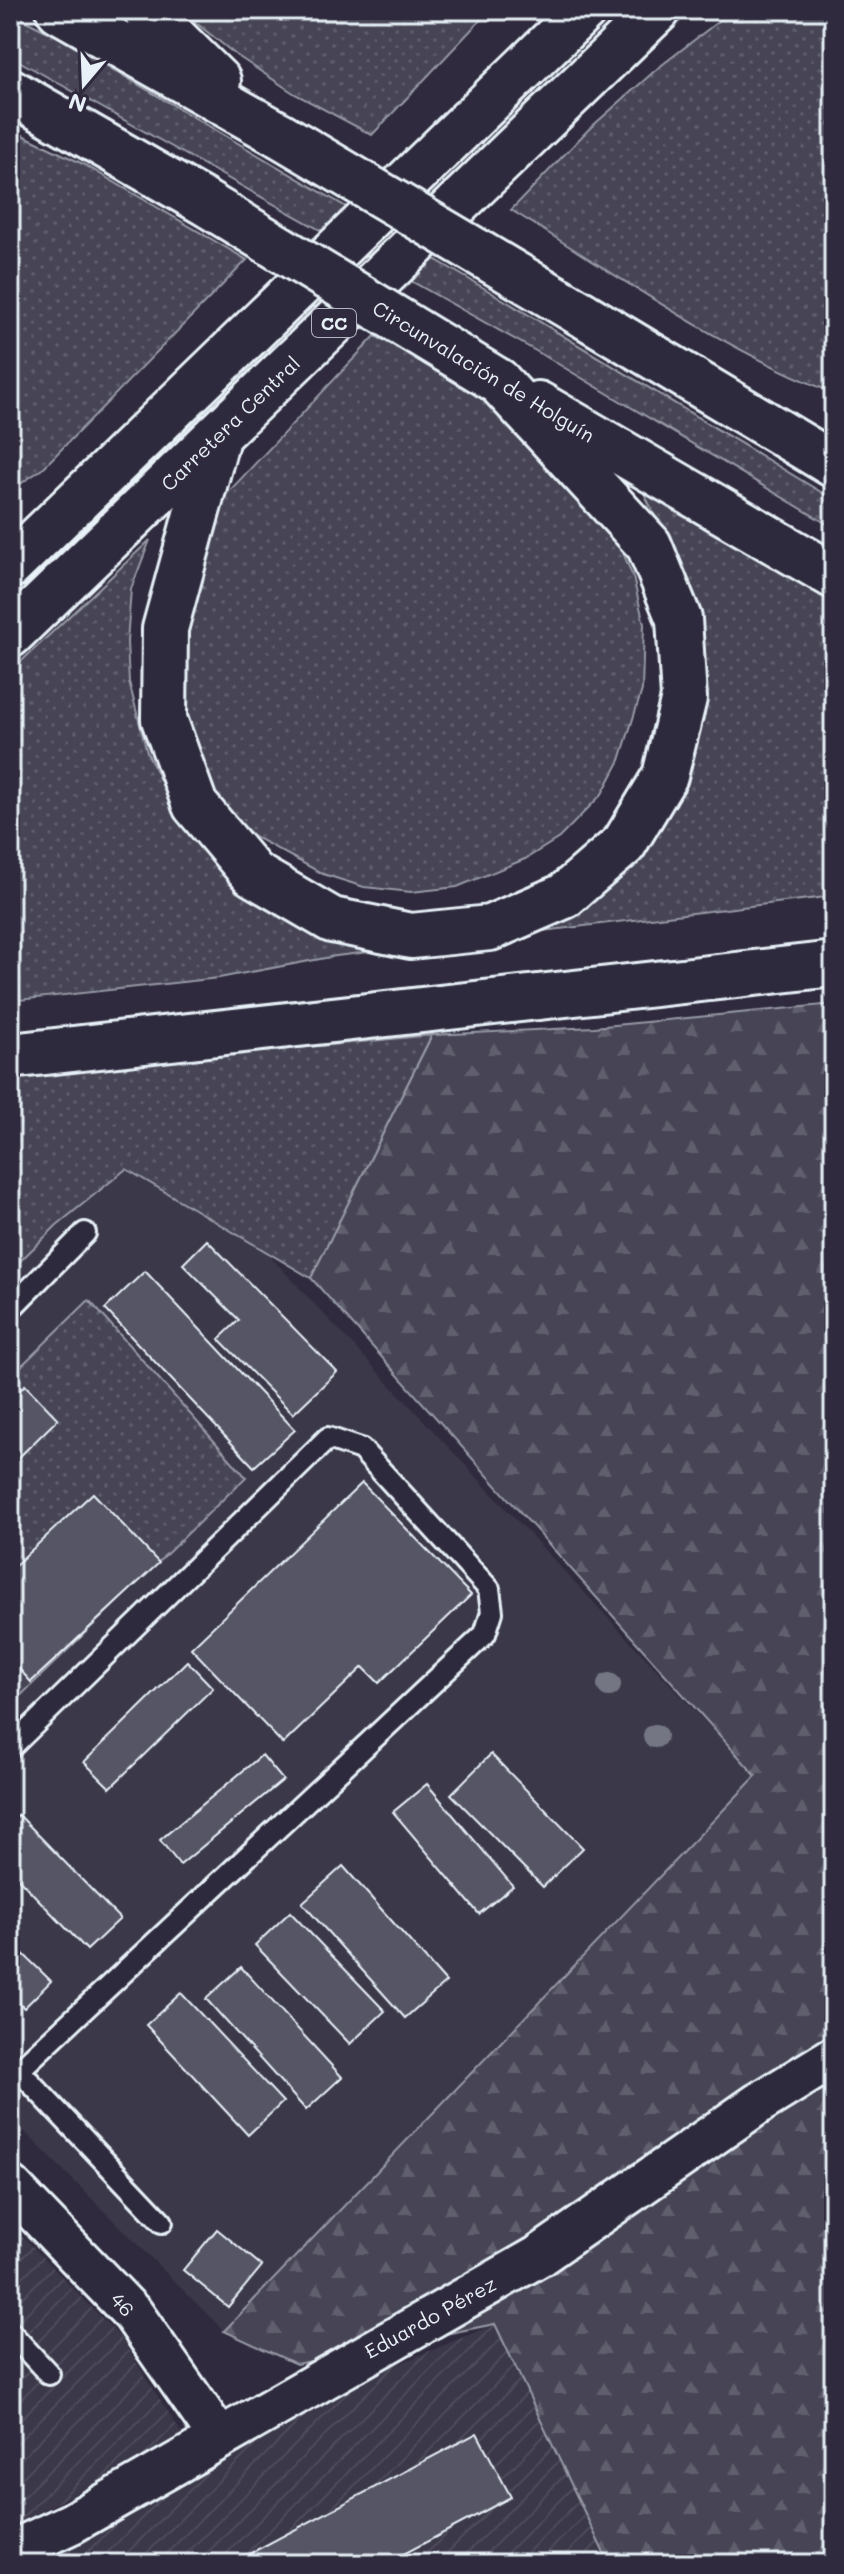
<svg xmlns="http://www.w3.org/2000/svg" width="844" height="2574" font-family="Mali,sans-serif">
	<defs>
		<pattern id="industrial-furrows" width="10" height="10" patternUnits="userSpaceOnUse" patternTransform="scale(2)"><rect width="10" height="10" fill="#3b3749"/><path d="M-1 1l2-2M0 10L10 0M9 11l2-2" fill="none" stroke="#4e4b5b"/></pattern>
		<pattern id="grass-dots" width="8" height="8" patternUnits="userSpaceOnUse" patternTransform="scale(2)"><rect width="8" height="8" fill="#464455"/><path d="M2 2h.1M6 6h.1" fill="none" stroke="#615f6e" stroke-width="1.8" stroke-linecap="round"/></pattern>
		<pattern id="forest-firs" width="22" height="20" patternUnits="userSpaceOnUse" patternTransform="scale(2)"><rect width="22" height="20" fill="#464455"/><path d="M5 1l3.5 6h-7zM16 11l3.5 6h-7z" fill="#615f6e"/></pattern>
	</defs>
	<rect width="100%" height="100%" fill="#2f2a3d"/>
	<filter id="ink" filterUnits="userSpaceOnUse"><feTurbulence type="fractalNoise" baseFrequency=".0125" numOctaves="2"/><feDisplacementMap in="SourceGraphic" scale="16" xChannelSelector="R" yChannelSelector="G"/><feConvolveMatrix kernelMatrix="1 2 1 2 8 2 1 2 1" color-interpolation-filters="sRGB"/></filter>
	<g filter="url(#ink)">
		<path fill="#3b3749" d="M107 1082 756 1776 224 2331 10 2117V1107Z"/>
		<path fill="url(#industrial-furrows)" d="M10 2223 121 2338 184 2437 10 2527Z
			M495 2324 609 2564H15L275 2415Z"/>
		<path fill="url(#grass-dots)" stroke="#979aa6" stroke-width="2" d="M180 10H490L372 135 295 94 236 55Z
			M733 10H834V393C719 348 616 274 511 210L588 130 658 68Z
			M10 13 54 35 494 294 834 500V528L543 355 10 56Z
			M10 129 83 164 247 260 42 469 10 491Z
			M375 336 459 380 505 409 616 535 633 577 644 624 642 690 620 760 602 794 559 838 525 859 457 887 411 892 364 887 323 874 255 837 222 806 201 773 170 663 220 501Z
			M632 469 834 592V896L336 956 219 978 10 1001V672L150 540 131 589 127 642 129 682 147 752 172 806 242 883 490 932 671 777 672 550Z
			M432 1035 311 1278 126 1169 57 1225 10 1271V1076Z
			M89 1300 246 1477 10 1706V1377Z"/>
		<path fill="url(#forest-firs)" stroke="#979aa6" stroke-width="2" d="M834 1004V2564H609L495 2324 296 2364 224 2331 756 1776 311 1278 432 1035 594 1027Z"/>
		<path fill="#575565" stroke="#e8f1f8" stroke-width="2" d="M207 1240 337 1372 293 1414 219 1339 239 1320 183 1264Z
			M145 1271 295 1430 254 1467 105 1309Z
			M25 1385 58 1419 10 1466V1400Z
			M362 1483 471 1595 379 1683 363 1667 283 1744 191 1648Z
			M93 1493 159 1563 31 1682 10 1659V1570Z
			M187 1661 213 1688 110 1788 84 1762Z
			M491 1754 583 1848 543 1887 451 1794Z
			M262 1755 283 1780 180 1865 160 1840Z
			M427 1784 513 1886 479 1914 393 1812Z
			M19 1815 120 1919 87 1950 10 1870V1823Z
			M343 1866 446 1982 405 2018 302 1903Z
			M290 1912 385 2011 350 2044 255 1945Z
			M10 1941 51 1981 24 2008 10 1994Z
			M241 1967 342 2077 306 2110 206 1999Z
			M181 1993 283 2102 248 2135 146 2025Z
			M217 2229 262 2266 228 2307 183 2270Z
			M477 2433 511 2497 385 2564H251L247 2555Z"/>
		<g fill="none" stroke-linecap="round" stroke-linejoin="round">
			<g stroke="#e8f1f8" stroke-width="26">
				<path id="service" d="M10 1309 85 1233
					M10 1748 328 1438 361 1449 489 1589 492 1612 485 1634 19 2070
					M10 2061 162 2222
					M10 2332 49 2374"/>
			</g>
			<g stroke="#e8f1f8" stroke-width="46">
				<path id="minor" d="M10 2186 133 2314 218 2436
					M10 2552 72 2523 539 2256 759 2103 834 2057"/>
			</g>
			<g stroke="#e8f1f8" stroke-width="50">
				<path id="trunk" d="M59 10 280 135
					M146 10 218 81
					M10 91 202 201
					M582 314 834 465
					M538 404 834 576
					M218 434 165 629 164 719 195 805 253 874 332 920 411 936 490 928 564 896 624 844 665 776 684 698 679 619 649 545 498 381
					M10 566 584 10
					M10 635 658 10
					M10 1056 834 964"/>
			</g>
			<use href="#service" stroke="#2f2a3d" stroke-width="20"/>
			<use href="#minor" stroke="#2f2a3d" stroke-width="40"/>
			<use href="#trunk" stroke="#2f2a3d" stroke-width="44"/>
			<g stroke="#e8f1f8" stroke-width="50" stroke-linecap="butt">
				<path id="trunk-bridge" d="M280 135 582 314
					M202 201 498 381"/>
			</g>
			<use href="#trunk-bridge" stroke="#2f2a3d" stroke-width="44"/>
		</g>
		<g fill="#757684">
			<circle cx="609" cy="1685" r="12"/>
			<circle cx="655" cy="1736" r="12"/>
		</g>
	</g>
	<g text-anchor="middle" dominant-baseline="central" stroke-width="8" stroke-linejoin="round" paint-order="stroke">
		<rect fill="#2f2a3d" stroke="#b0b5c0" stroke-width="2" x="312" y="309" width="44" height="28" rx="6"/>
		<g font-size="18" font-weight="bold" fill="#e8f1f8">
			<text x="334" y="323">CC</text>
		</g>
		<g font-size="20" fill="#e8f1f8" stroke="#2f2a3d">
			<text transform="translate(484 371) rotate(31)">Circunvalación de Holguín</text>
			<text transform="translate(230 423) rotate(-44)">Carretera Central</text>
			<text transform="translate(123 2304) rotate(48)">46</text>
			<text transform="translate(430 2317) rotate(-29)">Eduardo Pérez</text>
		</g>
	</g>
	<rect width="844" height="2574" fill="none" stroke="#2f2a3d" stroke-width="40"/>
	<rect x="20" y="20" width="804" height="2534" fill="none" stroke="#e8f1f8" stroke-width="3" filter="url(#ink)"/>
	<g transform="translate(84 84) rotate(199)" stroke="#2f2a3d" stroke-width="6" paint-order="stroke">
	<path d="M0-6L14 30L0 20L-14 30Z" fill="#e8f1f8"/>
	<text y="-12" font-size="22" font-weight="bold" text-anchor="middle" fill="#e8f1f8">N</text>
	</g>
</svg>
